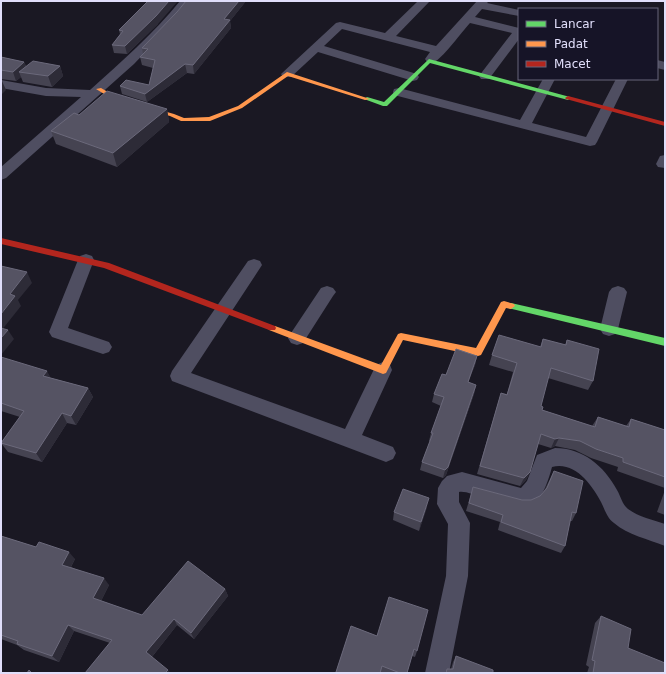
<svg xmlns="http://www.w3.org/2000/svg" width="666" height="674" font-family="'DejaVu Sans',sans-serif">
	<rect width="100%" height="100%" fill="#1a1823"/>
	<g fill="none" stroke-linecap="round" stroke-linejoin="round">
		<path fill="#4f4e61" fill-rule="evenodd" d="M180 1H192L177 19 134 64 6 178 1 180V167L81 97 46 96 1 88V80L46 88 90 90C121 62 153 34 180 1Z
			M418 1H430L396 36 436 46 477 1H489L487 3 519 10V16L482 9 475 17 519 28V39L489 79H481L479 76 512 33 470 23C461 33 445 55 436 61 433 63 430 62 427 62L425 59 430 52 342 29 324 46 417 74 419 77 417 80 413 81 318 52 291 77H283L281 74 336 23 340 22 385 33Z
			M657 60 665 62V70L657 68Z
			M543 79H555L532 123 586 137 616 79H628L597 142 595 145 590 146 394 95 393 92 394 89 399 88 520 120Z
			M665 155V168L658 167 656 164 660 156Z
			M86 254 92 256 94 260 68 328 109 342 112 347 109 352 103 354 52 337 49 332 78 260 80 256Z
			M254 259 260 261 262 265 191 373 345 429 376 365 383 362 390 365 392 370 362 435 393 447 396 453 393 459 386 462 172 381 170 376 172 371 248 261Z
			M327 286 333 288 336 292 333 296 303 343 297 345 291 343 288 338 291 333 321 288Z
			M618 286 624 288 627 292 618 329 615 334 609 336 603 334 600 329 609 292 612 288Z
			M555 448C583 448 604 466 617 490 621 497 622 504 628 509 639 517 653 520 665 524V546C648 539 628 535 614 523 607 518 605 510 601 502 592 485 575 461 552 467 538 519 524 509 481 497 474 495 466 491 459 492V502L470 523 468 576 449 673H425L446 576 448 524 437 504 438 488 442 481 447 476 462 472 521 488 527 481 537 455Z"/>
		<path fill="#63d668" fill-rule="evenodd" d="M429 59 570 97 571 98 568 100 430 63 387 106H383L364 99 367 97 384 102Z
			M511 303 665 338V346L508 308 507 306Z"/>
		<path fill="#ff974d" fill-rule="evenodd" d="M287 72 370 99 365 100 288 76 242 108 210 121H181L170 116 114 100 96 89 101 88 118 98 174 114 184 118 209 117 238 106Z
			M504 301 514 304 515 306 511 309 506 308 481 355 478 356 403 340 386 373 383 374 269 330 268 328 269 326H275L381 365 398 334 401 333 476 348 501 302Z"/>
		<path fill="#b3261e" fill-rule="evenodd" d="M568 96 665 122V126L566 99 565 98Z
			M1 238 109 263 275 326 276 328 275 330H269L104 268 1 244Z"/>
	</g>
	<path fill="#454351" d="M186 1H246L230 21 231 28 194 74 187 73 147 102 122 94 120 86 149 85 153 68 142 65 140 57 143 54 142 48 177 12Z
		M158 24 127 54 114 53 112 45 120 34 119 30Z
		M1 57 24 62 26 66H60L63 76 52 87 23 82 21 77 16 81 1 79Z
		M167 109 169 122 117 167 56 144 51 131 79 115Z
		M543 339 565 345 567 340 593 381 588 390 548 378 541 406 542 410 592 426 598 417 626 426 631 419 665 430V488L617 471 618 467 591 458 575 450 555 446 551 448 538 444 530 472 526 480 520 486 477 474 501 393 507 394 513 372 489 365 492 355 540 347Z
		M477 356 475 365 468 382 476 385 474 394 446 475 443 478 420 470 422 462 430 441H429L431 433 441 406 432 402 434 394 446 375Z
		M1 357 51 378 88 388 93 397 76 425 67 423 42 462 8 452 1 443 20 417 1 411Z
		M554 471 576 513 572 521H570L565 546 561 553 498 530 500 522 466 511 473 487 522 500H531L540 496 545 489Z
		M665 490V515L657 512Z
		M427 507 419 531 393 520 394 512Z
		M1 536 75 559 71 567 109 585 101 601 142 615 225 589 228 596 194 639 177 625 152 657 74 631 59 662 24 650 17 645 1 639Z
		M601 616 628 648 665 673H587L589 667 586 665 595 623Z
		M351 626 417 651 415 657 412 656 407 673H384L381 672 380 673H336Z
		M456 656 493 673H445L447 669H451L453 662Z"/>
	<path fill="#2d2b37" d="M169 1H178L158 24 127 54 125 46Z
		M239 1H246L230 21 231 28 194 74 193 65 224 19Z
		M24 62 28 71 19 72 21 77 16 81 13 72Z
		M185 64 187 73 147 102 145 94Z
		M60 66 63 76 52 87 48 76Z
		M2 81 6 90 1 95V82Z
		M167 109 169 122 117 167 113 153Z
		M27 272 32 283 18 300 21 306 1 331V314L10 294Z
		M8 330 14 339 1 355V338Z
		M477 356 475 365 465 391 468 382Z
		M47 371 52 380 43 376Z
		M476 385 474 394 446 475 443 478 445 470Z
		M88 388 93 397 76 425 71 416Z
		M62 413 67 423 42 462 36 453Z
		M559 438 555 446 551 448 555 439Z
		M530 472 526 480 520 486 524 478Z
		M429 498 427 507 419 531 421 522Z
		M69 552 75 559 68 572 62 565Z
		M104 578 109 585 99 605 93 598Z
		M225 589 228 596 194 639 191 633Z
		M174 619 177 625 151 658 146 652Z
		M68 625 74 631 59 662 52 656Z
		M168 670 170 673H165Z"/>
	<path fill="#555363" stroke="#6b697b" d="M148 1H169L156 16 125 46 112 45 123 31 119 30Z
		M186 1H239L224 19 230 20 193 65 185 64 145 94 120 86 126 80 149 85 155 60 140 57 148 49 142 48 177 12Z
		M1 57 24 62 13 72 1 70Z
		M33 61 60 66 48 76 19 72Z
		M107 91 167 109 113 153 51 131 74 113 79 115Z
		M1 266 27 272 10 294 15 296 1 314Z
		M1 328 8 330 1 338Z
		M499 335 541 347 543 339 566 345 567 340 599 349 593 381 551 368 541 406 543 407 542 410 595 427 598 417 629 427 631 419 665 430V477L623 462V458L596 449 580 441 559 438 555 439 541 434 530 472 524 478 480 466 501 393 507 395 517 363 492 355Z
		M456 349 477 356 468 382 476 385 448 467 445 470 422 462 433 433H431L444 397 434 394 442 374 446 375Z
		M1 357 47 371 43 376 88 388 71 416 62 413 36 453 1 443 24 411 1 403Z
		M554 471 583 481 576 513 572 512 565 546 501 522 503 515 469 503 473 487 522 500H531L540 496 547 488Z
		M403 489 429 498 421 522 394 512Z
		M1 536 36 547 39 542 69 552 62 565 104 578 93 598 142 615 188 561 225 589 191 633 174 619 146 652 168 670 165 673H85L112 640 68 625 52 656 17 644 18 641 1 635Z
		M389 597 428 610 417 651 414 649 407 673H400L382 666 380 673H338L336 672 351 626 377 636Z
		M601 616 631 629 628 648 665 663V673H593L595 661 592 660Z
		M456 656 493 670V673H446L447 669H453Z
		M29 670 32 673H27Z"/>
	<rect width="666" height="674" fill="none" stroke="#e0defa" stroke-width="4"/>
	<rect x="518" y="8" width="140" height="72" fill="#161427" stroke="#67657b"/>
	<rect x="526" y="21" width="20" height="6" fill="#63d668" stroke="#67657b"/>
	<text x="554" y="28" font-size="12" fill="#e0defa">Lancar</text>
	<rect x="526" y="41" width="20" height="6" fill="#ff974d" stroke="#67657b"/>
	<text x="554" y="48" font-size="12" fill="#e0defa">Padat</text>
	<rect x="526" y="61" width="20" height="6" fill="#b3261e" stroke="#67657b"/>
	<text x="554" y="68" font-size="12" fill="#e0defa">Macet</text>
</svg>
